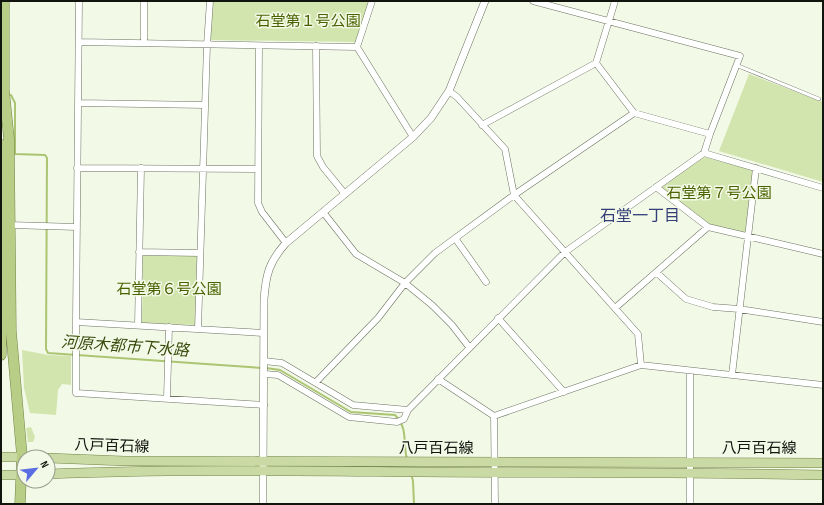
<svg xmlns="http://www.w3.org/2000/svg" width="824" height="505" font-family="'Sofia Sans Condensed','Noto Sans JP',sans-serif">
	<rect width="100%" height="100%" fill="#f2f9e6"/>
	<path fill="#d2e5ae" d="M213 1H370L356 42 210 40Z
		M749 74 823 102V182L719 151Z
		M705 157 753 170 747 234 709 225 660 187Z
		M143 255 197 256 195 325 142 323Z
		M22 350 48 355 71 356V385L62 384 58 390 56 415 30 413 24 388Z
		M31 427 35 437 33 442H28L26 428Z"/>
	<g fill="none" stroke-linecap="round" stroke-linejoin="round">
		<path stroke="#abc572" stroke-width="2" d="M8 95H11L15 103V154L45 155 47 158 46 349 48 353 262 368
			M266 368 280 370 351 412 395 415C409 430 402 441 407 459
			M411 474 413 481 414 504"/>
		<g stroke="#6c7262" stroke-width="4">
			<path id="service" d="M736 65 819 99"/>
		</g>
		<g stroke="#6c7262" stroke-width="7">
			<path id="minor" d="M79 1 76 322V393L264 405
				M79 42 357 47 372 1
				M144 43V1
				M259 46 258 203 262 212 286 243
				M316 46 317 156 323 167 345 194
				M357 47 413 137
				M596 63 634 113 710 134
				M449 91 457 97 505 149 514 195 638 334 641 365
				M78 103 205 105
				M482 125 596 63 615 1
				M704 153 823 188
				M77 168 258 169
				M656 187 708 227 823 254
				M323 212 356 254 405 283 432 305 452 325 469 347
				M10 225 77 227
				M455 238 486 282
				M139 252 200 253
				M657 273 686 299 713 307 739 309 823 322
				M615 308 708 227
				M498 318 564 392
				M76 322 263 333
				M138 325 141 168
				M198 329 207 45 210 1
				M264 361 282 363 353 405 408 410 565 252 704 153 710 134 740 56 533 1
				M264 374 278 375 349 417 397 422 404 419 408 410
				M732 375 756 168
				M438 379 494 416
				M316 382 378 318 405 283 435 253 514 195 634 113
				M167 398 169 327
				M263 504V471
				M495 504 494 416 641 365 823 385
				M690 504V371"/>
		</g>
		<g stroke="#6c7262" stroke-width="8">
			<path id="tertiary" d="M263 471 264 299C266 274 269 262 286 243L413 137 431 118 449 91 485 1"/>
		</g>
		<g stroke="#728448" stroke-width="10">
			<path id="primary" d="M1 457H35
				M48 458 125 461 823 463
				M48 474C173 469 297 471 422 472 556 473 689 472 823 475
				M1 475H24"/>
		</g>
		<g stroke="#728448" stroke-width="11">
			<path id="trunk" d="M4 90 9 139 11 331 22 456 20 504
				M4 95V1
				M1 355 3 145"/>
		</g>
		<use href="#service" stroke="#fff" stroke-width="3"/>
		<use href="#minor" stroke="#fff" stroke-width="6"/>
		<use href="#tertiary" stroke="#fff" stroke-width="7"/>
		<use href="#primary" stroke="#cadaa4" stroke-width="9"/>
		<use href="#trunk" stroke="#b8ce86" stroke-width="10"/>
	</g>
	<g text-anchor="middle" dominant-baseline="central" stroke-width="3" stroke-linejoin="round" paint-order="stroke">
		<g font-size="15" fill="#4c6100" stroke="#f2f9e6">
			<text x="308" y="21">石堂第１号公園</text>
			<text x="719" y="193">石堂第７号公園</text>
			<text x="169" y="289">石堂第６号公園</text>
		</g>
		<g font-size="15" fill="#12140e" stroke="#f2f9e6">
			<text transform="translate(112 446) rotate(2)">八戸百石線</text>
			<text x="436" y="448">八戸百石線</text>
			<text x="759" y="448">八戸百石線</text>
		</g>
		<g font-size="16" fill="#333e79" stroke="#f2f9e6">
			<text x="640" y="216">石堂一丁目</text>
		</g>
		<g font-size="16" font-style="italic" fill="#3b4b0e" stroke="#f2f9e6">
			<text transform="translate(125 347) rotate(4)">河原木都市下水路</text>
		</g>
	</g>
	<rect width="824" height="505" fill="none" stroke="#12140e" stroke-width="4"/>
	<g transform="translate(36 469) rotate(62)"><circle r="19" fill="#f2f9e6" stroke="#989d90"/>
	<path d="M0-3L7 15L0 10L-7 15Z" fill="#5a6de3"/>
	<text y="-6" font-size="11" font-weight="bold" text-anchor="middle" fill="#12140e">N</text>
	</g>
</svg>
